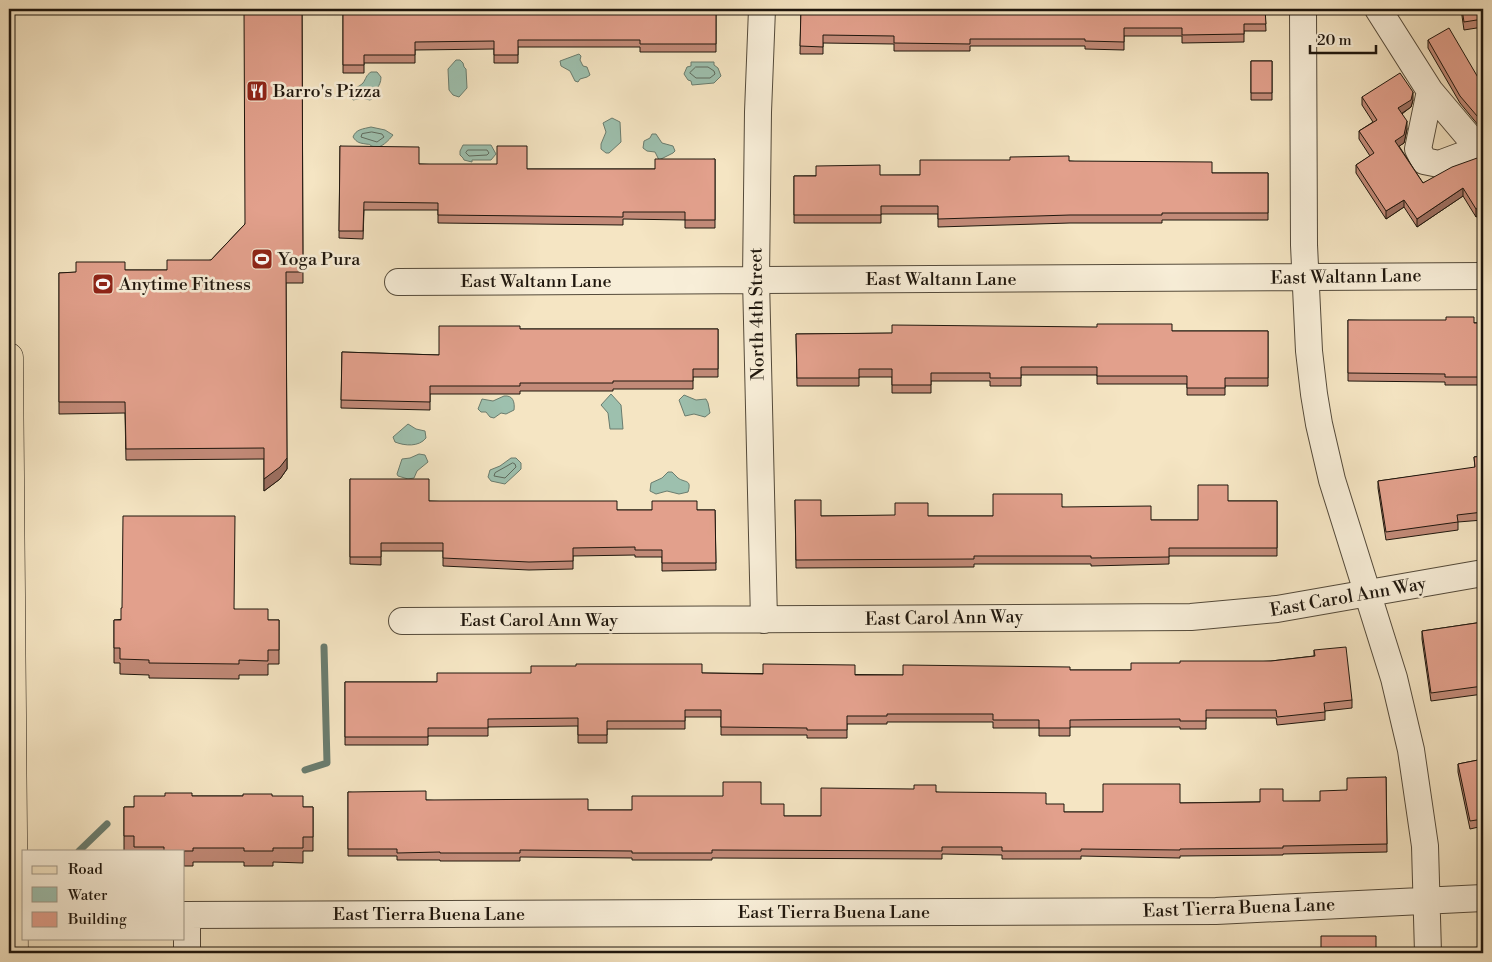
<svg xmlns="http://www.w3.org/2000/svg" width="1492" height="962" font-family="'Libre Bodoni',serif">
	<rect width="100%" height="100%" fill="#f5e5c3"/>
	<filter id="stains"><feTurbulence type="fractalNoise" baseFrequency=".004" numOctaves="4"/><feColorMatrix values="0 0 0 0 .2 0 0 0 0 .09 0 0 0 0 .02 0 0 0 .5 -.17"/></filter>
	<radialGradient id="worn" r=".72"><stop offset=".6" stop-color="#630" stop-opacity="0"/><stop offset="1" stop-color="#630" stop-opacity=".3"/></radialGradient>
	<path fill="#9dc0ae" stroke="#6a7c6e" d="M579 54 581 56 580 60 583 66 587 67 590 75 587 77 580 79 578 82 575 81 570 71 561 66 560 61Z
		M456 60H460L463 63 464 67 466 69 467 88 459 97 453 95 449 90 448 69Z
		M691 62H714V65L718 68 721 76 714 83 692 85 691 81 688 80 684 74 687 67 691 66Z
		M371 72H377L381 77C381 87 374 89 373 98L370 100 362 98 353 100 348 94C352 88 358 88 363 83 366 79 366 75 371 72Z
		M612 118 620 122 621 142 609 153H606L601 149V144L606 132 603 123Z
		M371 127 385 130 393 135C389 140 381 149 374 147 366 144 374 145 366 144 360 143 357 143 353 137 356 129 363 129 371 127Z
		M652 134H656L662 143 673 146 675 151 673 153 659 160 655 152 647 151 643 148 644 141 650 138Z
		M463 145H491L496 154 491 160H472V162L464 160 463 158 460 155V151Z
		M611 394 621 405 623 429H610L608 413 601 405Z
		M684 395 696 400 706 399 708 403 710 413 705 417 694 414 685 416 679 400Z
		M504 396C513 395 515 402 514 410L506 414 501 413 494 418 490 417 486 412H481L478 409 482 399 493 401Z
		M408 424 416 429 425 431 426 438C419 447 405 446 395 442L393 437Z
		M419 454 425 455 428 462 417 471 414 478 408 479 398 476 397 474 402 459 410 458Z
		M511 458H516L521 463V469L519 471 505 484 491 481 488 477 490 470 500 466Z
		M668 472H672C674 474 676 476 678 478 685 483 692 479 688 492L679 494 667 491 656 494 650 491 651 483 662 478Z"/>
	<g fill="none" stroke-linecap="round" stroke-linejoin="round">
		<path stroke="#5e6b5e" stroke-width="1" d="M696 67H708L714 71 715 74 710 78H696L690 73Z
			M372 132 382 134 384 137 377 142 361 137 362 134Z
			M468 150H487L489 153 487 155 469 156 466 153Z
			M513 463 515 464 516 467 505 478 494 476 495 473Z"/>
		<path stroke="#6a7c6e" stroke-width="7" d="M305 770 327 763 324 647
			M79 851 107 824"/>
		<g stroke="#544a3a" stroke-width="28">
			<path id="minor" d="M762 9 758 112 756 279 764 620
				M1303 9 1304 245 1309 351 1314 394 1319 424 1332 480 1394 678 1411 750 1425 846 1428 953
				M1378 9 1430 91 1479 149 1483 150
				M1430 91 1418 149 1424 161 1439 164 1479 149
				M398 282 1483 276
				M402 621 1191 617 1277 609 1483 573
				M184 915 1216 911 1483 898
				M187 915V953"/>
		</g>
		<g stroke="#1e160d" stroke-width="29">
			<path id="primary" d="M9 357 14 953"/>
		</g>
		<use href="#minor" stroke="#f8eed8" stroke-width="26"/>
		<use href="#primary" stroke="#f5e5c3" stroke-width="28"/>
	</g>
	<path fill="#c28a78" stroke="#1e160d" d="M302 9 303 283H286L287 469 280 479 264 491V459L126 460 125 413 59 414V273L125 270H167L211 260 245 224Z
		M343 9H716V52H640V47H518V63H494V49L415 50V63H364V73H343Z
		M801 9H1265L1266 31H1244V42L1182 43V36H1124V50L1085 49V46H970V51H894V44L823 43V54H800Z
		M1461 9H1483V27L1464 30Z
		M1428 40 1483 86V131L1460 103 1428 48Z
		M1251 61H1272V100H1251Z
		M1362 97 1413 100 1411 107 1402 114 1407 129 1404 143 1399 146 1423 183 1483 157V213L1476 217 1463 196 1417 227 1404 207 1386 219 1356 173V165L1370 156 1359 139V131L1373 122 1362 105Z
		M340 146 419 164 527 169H655L715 159V228H685V220L623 219V225L438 223V210H364L363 239 339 238Z
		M1069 161 1212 173H1268V220H1162V223H1070L938 227V214H881V223H794V176L920 175Z
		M1348 320 1483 323V385H1445V382L1348 381Z
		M520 329H718V377H693V389H613V391H520V394H430V410L341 408 342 352 439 355Z
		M1172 331H1268V386H1225V395H1187V384H1097V375H1021V386H990V381H931V393H892V377H859V386H797L796 334Z
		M1483 456V520L1458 522V530L1386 540 1378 488V481L1475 468 1474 457Z
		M350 479 429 501 617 510H715L716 570 662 571V557H635V555L573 556V569L529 570 443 566V551H381V565L350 564Z
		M795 500 821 516H993L1062 507 1151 520H1198L1228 501H1277V556H1169V564L1091 566V564H974V567L796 568Z
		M234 609 268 620H279V664H268V675H239V679L149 678V675L120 674V663H114V620Z
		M1483 622V694L1431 701 1422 639V631Z
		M1314 650 1352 700V708L1325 711V720L1277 725 1276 718H1206V729H1180V727H1070V736H1039V728H993V722H887V724H847V738H807V735H721V717H685V729H607V743H578V726L488 727V736H428V745H345V682H437L702 673 903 675 1070 670H1131L1271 661 1314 656Z
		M1483 759V826L1470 829 1458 772V764Z
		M1386 777 1387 852 1283 854V855L1180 856V858L1081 856V859H1002V855L942 854V859L712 858V860H632V858L520 857V861H440V860H397V856H348V792L426 800 588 810H632L761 804 784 816H821L936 792 1046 804 1064 812H1103L1180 803 1320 801 1347 790Z
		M192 796H272L303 807H313V851H303V863L273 862V866H244V862H193V866H184V851H124V807H134Z"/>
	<path fill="#9e7062" stroke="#1e160d" d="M1413 92V100L1411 107 1398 116V108Z
		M1407 121V129L1404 143 1395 149V141Z
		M1463 188V196L1417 227V219Z
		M1404 200V207L1386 219V211Z
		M1483 205V213L1476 217V209Z
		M287 458V469L280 479 264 491V479Z"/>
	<path fill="#e2a08c" stroke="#1e160d" d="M244 9H302L303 272H286L287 458 280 467 264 479V448L126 449 125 402H59V273L76 272V262H125V270H167V260H211L245 224Z
		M343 9H716V44H640V40H518V55H494V41L415 42V55H364V65H343Z
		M801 9H1265L1266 24H1244V34L1182 35V28H1124V42L1085 41V39H970V44L894 43V36L823 35V47L800 46Z
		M1462 9H1483V19L1464 22Z
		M1449 28 1483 86V123L1460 96 1428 40Z
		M1251 61H1272V93H1251Z
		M1400 73 1413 92 1411 100 1398 108 1407 121 1404 135 1395 141 1423 183 1452 167 1480 157H1483V205L1476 209 1463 188 1417 219 1404 200 1386 211 1356 165 1374 153 1359 131 1377 120 1362 97Z
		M340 146 419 147V164H497V146H527V169H655V159H715V220H685V212H623V217L438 215V203L364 202 363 231H339Z
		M1069 156V161L1212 162V173H1268V213H1162V215H1070L938 219V206H881V215H794V176H816V166L880 165V175H920V160H1010V157Z
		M1446 317H1474V323H1483V377H1445V374L1348 373V320H1446Z
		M1097 324H1172V331H1268V378H1225V388H1187V376H1097V367H1021V378H990V373H931V385H892V369H859V378H797L796 334 892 333V325L1097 327Z
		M439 326H520V329H718V369H693V381H613V383H520V386H430V402L341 400 342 352 439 355Z
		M1483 456V512L1457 515 1458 522 1386 532 1378 481 1475 467 1474 457Z
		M350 479H429V501H617V510H652V501H697V510H715L716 563H662V550H635V547L573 548V561L529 562 443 558V543H381V557H350Z
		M1198 485H1228V501H1277V548H1169V557L1091 558V556H974V559L796 560 795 500H821V516L895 515V503H928V516H993V494H1062V507L1151 506V520H1198Z
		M123 516H235L234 609H268V620H279V650H268V661L239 660V664L149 663V660L120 659V648H114V620H121V608H122Z
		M1483 622V686L1431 693 1422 631Z
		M1346 647 1352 700 1324 703 1325 712 1277 717 1276 710H1206V721H1180V719L1070 720V728H1039V720H993V714H887V716H847V730H807V728L721 727V710H685V721H607V735H578V718L488 719V728H428V737H345V682H437V673H531V666H576V664H702V673L763 674V664L855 665V675H903V665L1070 667V670H1131V663H1180V661H1271L1315 656 1314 650Z
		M1483 759V819L1470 821 1458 764Z
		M1386 777 1387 844 1283 846V848L1180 849V850L1081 849V851H1002V847H942V851L712 850V853H632V851L520 850V853H440V852L397 853V849H348V792L426 791V800L588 799V810H632V796H723V782H761V804H784V816H821V788L914 789V785H936V792L1046 793V804H1064V812H1103V784H1180V803L1260 802V789H1283V801H1320V791L1347 790V778Z
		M165 793H192V796H243V794H272V796H303V807H313V837H303V848H273V851H244V848H193V851H164V847H134V836H124V807H134V796H165Z
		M1321 936H1376V953H1321Z
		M1483 947V953H1465V948Z"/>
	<defs>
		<g id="restaurant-square" transform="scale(1.125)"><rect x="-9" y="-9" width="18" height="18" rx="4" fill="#8f2418" stroke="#f8eed8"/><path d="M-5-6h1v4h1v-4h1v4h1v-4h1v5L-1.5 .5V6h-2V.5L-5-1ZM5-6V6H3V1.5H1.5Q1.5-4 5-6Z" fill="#fff"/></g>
		<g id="stadium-square" transform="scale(1.125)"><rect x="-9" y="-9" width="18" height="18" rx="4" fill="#8f2418" stroke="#f8eed8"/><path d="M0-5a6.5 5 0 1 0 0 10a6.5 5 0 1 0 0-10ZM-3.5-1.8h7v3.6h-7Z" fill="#fff"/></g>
	</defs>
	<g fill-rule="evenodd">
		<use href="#restaurant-square" x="257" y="91"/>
		<use href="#stadium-square" x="262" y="259"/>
		<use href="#stadium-square" x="103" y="284"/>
	</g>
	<g text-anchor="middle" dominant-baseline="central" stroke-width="5" stroke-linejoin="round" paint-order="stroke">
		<g font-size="18" fill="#1e160d" stroke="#f8eed8" text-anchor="start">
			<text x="273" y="91">Barro's Pizza</text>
			<text x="278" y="259">Yoga Pura</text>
			<text x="119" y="284">Anytime Fitness</text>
		</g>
		<g font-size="18" fill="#1e160d" stroke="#f8eed8">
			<text transform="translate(1346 277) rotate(-1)">East Waltann Lane</text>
			<text x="941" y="279">East Waltann Lane</text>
			<text x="536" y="281">East Waltann Lane</text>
			<text transform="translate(757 314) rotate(-91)">North 4th Street</text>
			<text transform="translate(1348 597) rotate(-10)">East Carol Ann Way</text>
			<text transform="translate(944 618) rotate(-1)">East Carol Ann Way</text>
			<text x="539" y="620">East Carol Ann Way</text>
			<text transform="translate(1239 908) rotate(-2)">East Tierra Buena Lane</text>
			<text x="834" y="912">East Tierra Buena Lane</text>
			<text x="429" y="914">East Tierra Buena Lane</text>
		</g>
	</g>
	<rect width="1492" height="962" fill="none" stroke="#f5e5c3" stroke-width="30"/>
	<rect x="10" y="10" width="1472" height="942" fill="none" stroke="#1e160d" stroke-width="2.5"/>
	<rect x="15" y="15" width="1462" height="932" fill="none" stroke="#1e160d"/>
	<rect x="22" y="850" width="162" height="90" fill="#f8eed8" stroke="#a19887"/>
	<rect x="32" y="866" width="25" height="8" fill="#f5e5c3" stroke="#a19887"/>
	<text x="68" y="874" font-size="15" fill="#1e160d">Road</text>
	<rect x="32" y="887" width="25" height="15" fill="#9dc0ae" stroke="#a19887"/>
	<text x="68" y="900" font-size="15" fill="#1e160d">Water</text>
	<rect x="32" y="912" width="25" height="15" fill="#e2a08c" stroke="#a19887"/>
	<text x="68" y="924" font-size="15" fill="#1e160d">Building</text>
	<path d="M1310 45v8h66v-8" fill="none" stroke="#1e160d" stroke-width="2.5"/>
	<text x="1317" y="45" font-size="15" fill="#1e160d" stroke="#f8eed8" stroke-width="4" paint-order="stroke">20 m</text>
	<rect width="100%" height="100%" filter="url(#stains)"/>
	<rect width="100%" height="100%" fill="url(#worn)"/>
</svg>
